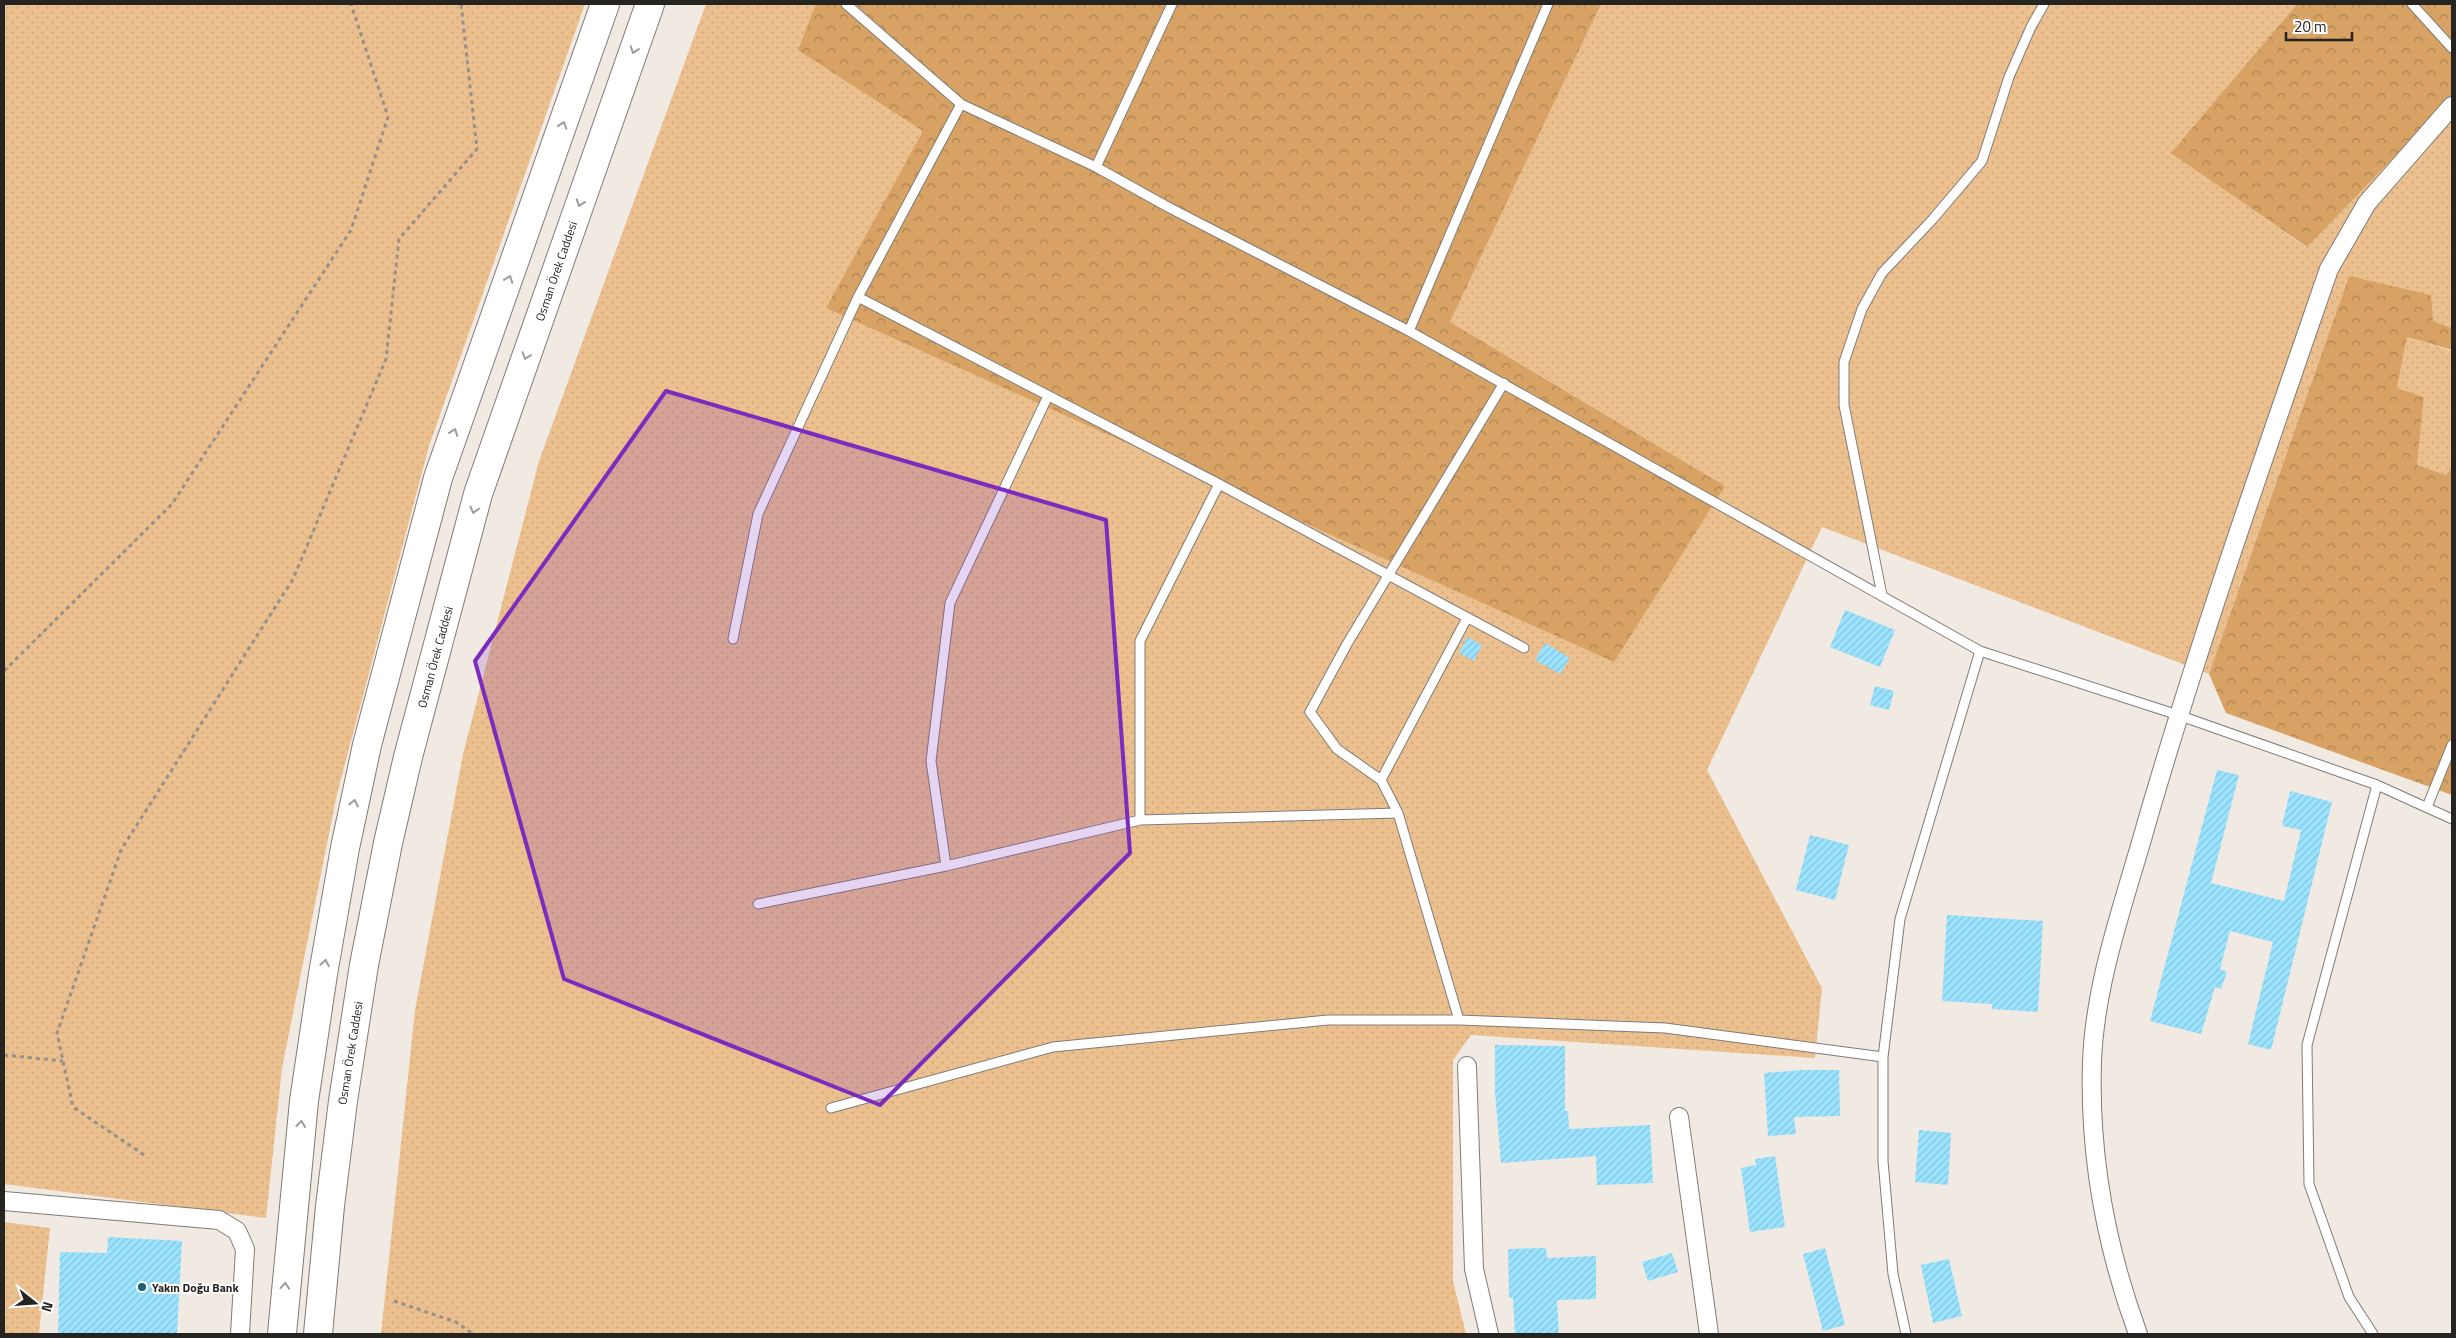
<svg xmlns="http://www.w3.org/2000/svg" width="2456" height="1338" font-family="'Titillium Web',sans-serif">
	<defs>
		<pattern id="grass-dots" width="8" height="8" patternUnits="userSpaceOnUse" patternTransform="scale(1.25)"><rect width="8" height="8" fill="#ecc08e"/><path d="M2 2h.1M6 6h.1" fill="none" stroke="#caa57a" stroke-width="1.8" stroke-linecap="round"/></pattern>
		<pattern id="forest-crowns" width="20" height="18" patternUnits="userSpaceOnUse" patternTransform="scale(1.25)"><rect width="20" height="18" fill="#d7a263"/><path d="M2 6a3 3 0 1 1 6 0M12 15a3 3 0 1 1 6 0" fill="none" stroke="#ae8451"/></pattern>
		<pattern id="building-hatch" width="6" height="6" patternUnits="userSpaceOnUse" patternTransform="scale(1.25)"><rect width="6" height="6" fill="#9be3ff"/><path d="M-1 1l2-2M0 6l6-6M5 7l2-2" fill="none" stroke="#85c3da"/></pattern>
	</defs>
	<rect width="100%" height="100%" fill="#f0eae3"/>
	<path fill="url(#grass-dots)" d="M4 4H585L429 446 337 794 282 1068 266 1218 4 1184Z
		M706 4H871L1725 486 1450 322 1601 4H2297L2172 153 2306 247 2452 97V328L2433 321 2349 276 2209 674 1822 527 1707 770 1822 988 1815 1058 1471 1035 1453 1060V1281L1466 1334H381L415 1010 463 754 539 461Z
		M2407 337 2452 351V467L2446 475 2417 465 2424 397 2397 388Z
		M4 1222 50 1228 39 1334H4Z"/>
	<path fill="url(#forest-crowns)" d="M816 4H1601L1450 322 1725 486 1614 662 826 308 923 131 798 50Z
		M2297 4H2452V97L2307 247 2171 153Z
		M2349 276 2431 295 2433 321 2452 328V350L2407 337 2397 388 2424 397 2417 465 2446 475 2452 467V795L2226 713 2209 674Z"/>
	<path fill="url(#building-hatch)" d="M1845 610 1895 630 1880 667 1830 647Z
		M1467 637 1482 645 1474 661 1459 653Z
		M1545 643 1570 658 1560 674 1535 660Z
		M1875 686 1894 691 1889 710 1870 705Z
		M2217 770 2239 775 2211 883 2284 901 2301 830 2282 826 2290 791 2332 802 2271 1050 2248 1044 2273 942 2230 931 2220 969 2227 972 2221 989 2215 987 2201 1034 2150 1021Z
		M1810 835 1849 845 1835 900 1796 890Z
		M1947 915 2043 921 2038 1012 1992 1009V1004L1942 1001Z
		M1495 1045 1565 1046V1111H1568L1569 1129 1650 1125 1653 1183 1597 1185 1596 1156 1501 1163 1495 1092Z
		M1803 1070H1839L1840 1116 1794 1117 1796 1134 1768 1136 1764 1073Z
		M1919 1130 1951 1133 1948 1185 1915 1182Z
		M1775 1156 1785 1227 1750 1232 1741 1168 1756 1165 1755 1159Z
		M108 1237 182 1241 177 1334H58L60 1252 107 1253Z
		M1546 1248 1547 1258 1596 1256V1299L1557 1300 1559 1334H1515L1513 1298H1509L1508 1249Z
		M1825 1248 1845 1325 1823 1331 1803 1254Z
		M1672 1253 1678 1272 1648 1281 1642 1262Z
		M1949 1259 1962 1316 1933 1323 1921 1265Z"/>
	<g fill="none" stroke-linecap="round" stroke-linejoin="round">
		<g stroke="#817b76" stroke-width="11">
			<path id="lane" d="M2412 4 2452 48
				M961 104 1096 167 1168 207 1409 331 1980 651 2178 715 2377 785 2452 819
				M1096 167 1172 4
				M858 297 1219 484 1524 648
				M1409 331 1548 4
				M1882 595 1844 405V362L1862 309 1882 273 1932 220 1982 161 2009 77 2031 27 2044 4
				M733 639 758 514 858 297 961 104 846 4
				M1381 780 1467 618
				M2427 807 2452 745
				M1140 820V641L1219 484
				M946 866 931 761 950 603 1048 396
				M758 904 946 866 1140 820 1398 813
				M1459 1020 1398 813 1381 780 1337 749 1310 712 1347 644 1504 383
				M831 1108 1053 1047 1328 1020H1459L1665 1028 1883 1057
				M1906 1334 1893 1274 1883 1161V1057L1900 919 1980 651
				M2373 1334 2349 1297 2309 1184 2307 1045 2377 785"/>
		</g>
		<g stroke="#817b76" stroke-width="20">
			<path id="street" d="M1467 1066 1474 1269 1489 1334
				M1679 1117 1709 1334
				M4 1201 219 1220 237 1231 245 1249 240 1334
				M2138 1334C2106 1247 2089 1155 2092 1062 2095 979 2126 898 2148 818 2202 633 2266 451 2329 269L2367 203 2452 106"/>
		</g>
		<g stroke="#817b76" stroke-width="30">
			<path id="primary" d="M282 1334 304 1101 323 974 345 848 367 745 438 478 605 4
				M318 1334 330 1206 343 1101 364 965 388 843 408 757 478 494 650 4"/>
		</g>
		<path stroke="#95908b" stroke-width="3" stroke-dasharray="4 4" stroke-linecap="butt" d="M4 671 172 504 351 230 388 117 351 4
			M4 1055 63 1061
			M144 1155 73 1107 57 1033 121 850 293 579 386 359 399 239 477 149 461 4
			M394 1301 456 1322 473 1334"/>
		<use href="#lane" stroke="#fff" stroke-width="9"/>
		<use href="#street" stroke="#fff" stroke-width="18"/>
		<use href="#primary" stroke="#fff" stroke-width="28"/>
	</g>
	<defs><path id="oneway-chevron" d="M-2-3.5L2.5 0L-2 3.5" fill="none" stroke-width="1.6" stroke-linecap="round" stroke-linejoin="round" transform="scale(1.25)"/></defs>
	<g stroke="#9d9c9b">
		<use href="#oneway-chevron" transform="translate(634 50) rotate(109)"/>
		<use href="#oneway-chevron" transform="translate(563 125) rotate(-71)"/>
		<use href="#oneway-chevron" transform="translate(580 203) rotate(109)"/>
		<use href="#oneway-chevron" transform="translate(509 279) rotate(-70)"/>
		<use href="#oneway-chevron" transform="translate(526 356) rotate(109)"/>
		<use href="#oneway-chevron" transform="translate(454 432) rotate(-70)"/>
		<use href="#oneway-chevron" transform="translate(474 510) rotate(105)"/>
		<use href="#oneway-chevron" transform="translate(354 803) rotate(-78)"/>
		<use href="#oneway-chevron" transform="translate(325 963) rotate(-80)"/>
		<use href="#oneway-chevron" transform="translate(301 1124) rotate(-84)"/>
		<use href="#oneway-chevron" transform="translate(285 1286) rotate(-86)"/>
	</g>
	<path fill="#7b2cbf" fill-opacity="0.2" stroke="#7b2cbf" stroke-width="4" stroke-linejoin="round" d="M666 391 1106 520 1130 853 880 1105 564 979 475 661Z"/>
	<circle fill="#1e5e73" stroke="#fff" stroke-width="2" cx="142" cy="1287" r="5"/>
	<g text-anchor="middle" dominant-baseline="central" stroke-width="4" stroke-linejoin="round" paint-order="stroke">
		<g font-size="12" fill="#262421" stroke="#fff">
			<text transform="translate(556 271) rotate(-71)">Osman Örek Caddesi</text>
			<text transform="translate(435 657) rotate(-75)">Osman Örek Caddesi</text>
			<text transform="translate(350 1053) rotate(-81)">Osman Örek Caddesi</text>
		</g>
		<g font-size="12" font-weight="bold" fill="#262421" stroke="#fff" text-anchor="start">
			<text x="152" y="1287">Yakın Doğu Bank</text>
		</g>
	</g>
	<rect width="2456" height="1338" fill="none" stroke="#262421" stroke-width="10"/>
	<g transform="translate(35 1303) rotate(107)" stroke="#ffffff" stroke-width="4" paint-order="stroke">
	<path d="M0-4L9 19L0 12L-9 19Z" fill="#262421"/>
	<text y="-8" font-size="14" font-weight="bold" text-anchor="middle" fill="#262421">N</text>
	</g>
	<path d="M2286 32v8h66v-8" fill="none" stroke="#262421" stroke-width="2.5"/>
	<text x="2294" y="32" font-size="15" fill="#262421" stroke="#ffffff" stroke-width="4" paint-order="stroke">20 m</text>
</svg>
